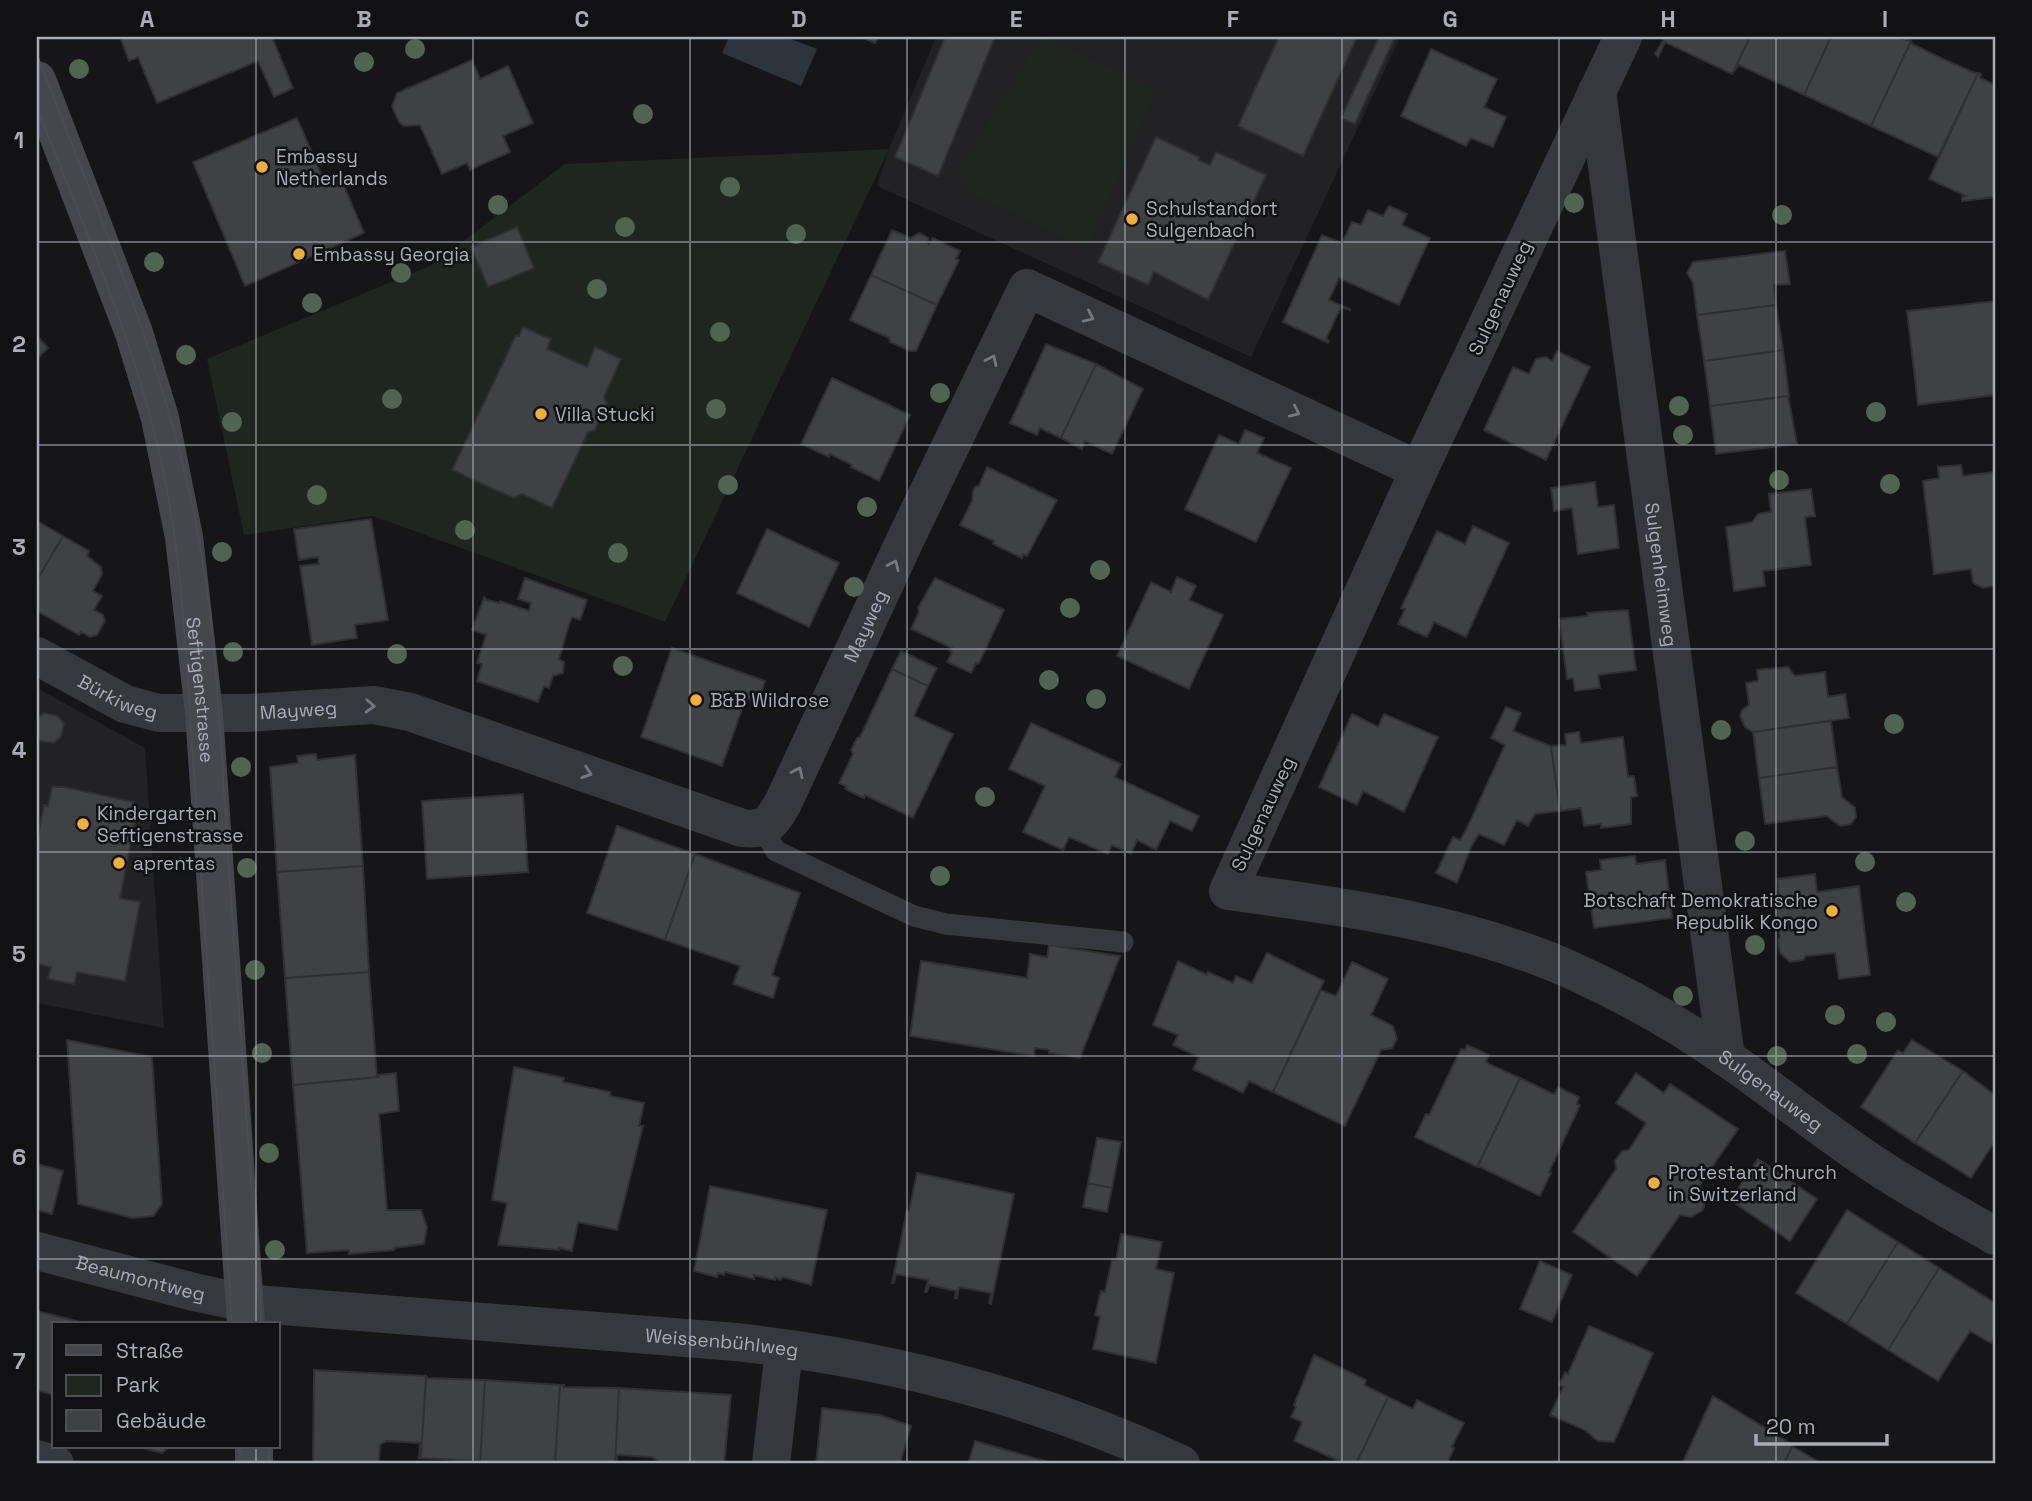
<svg xmlns="http://www.w3.org/2000/svg" width="2032" height="1501" font-family="'Space Grotesk',sans-serif">
	<rect width="100%" height="100%" fill="#161618"/>
	<path fill="#222225" d="M936 37H1400L1251 357 877 186 889 149Z
		M37 688 145 748 164 1028 37 1003Z"/>
	<path fill="#1e261f" d="M1041 37 1157 89 1087 249 971 193 955 175Z
		M889 149 665 622 373 516 244 535 207 359 432 265 565 164Z"/>
	<path fill="#2c353c" d="M729 37H786L817 49 801 86 722 53Z"/>
	<path fill="#404145" stroke="#303034" stroke-width="2" d="M120 37H272L293 88 274 97 258 61 157 103 138 57 129 61Z
		M861 37H878L875 43Z
		M945 37H995L938 176 895 157Z
		M1279 37H1357L1303 156 1238 126Z
		M1379 37H1395L1355 124 1341 118Z
		M1665 37H1750L1732 74 1665 42 1658 57 1655 54Z
		M1750 37H1831L1804 95 1739 65 1732 74Z
		M1831 37H1896L1911 41 1871 126 1804 95Z
		M1911 41 1912 44 1943 59 1975 73H1978L1938 157 1871 126Z
		M1431 49 1497 79 1484 107 1506 117 1493 147 1471 138 1466 146 1401 116Z
		M472 60 480 79 508 66 533 123 503 136 510 152 470 170 467 163 442 174 420 125 404 126 399 122 392 106 397 93Z
		M1978 73 1981 74 1980 78 1995 85V197L1962 201V197L1966 196 1929 179Z
		M297 118 325 183 340 176 364 233 245 286 193 162Z
		M1156 137 1199 157 1198 160 1210 165 1216 152 1266 175 1208 300 1154 272 1148 285 1098 262Z
		M1389 206 1407 214 1402 225 1430 238 1399 305 1339 278 1329 300 1351 310 1341 307 1326 339 1329 341 1328 343 1283 322 1322 235 1342 243 1352 222 1361 225 1368 210 1383 216Z
		M517 227 534 268 488 287 471 247Z
		M892 230 911 238 919 233 928 238 929 244 933 238 960 251 956 259 959 260 937 305 871 275Z
		M1785 251 1790 284 1774 285 1776 305 1697 315 1693 283 1687 273 1693 262Z
		M871 275 937 305 916 351H910L890 342 889 338 850 320Z
		M1995 301V395L1918 405 1907 311Z
		M1776 305 1783 350 1704 361 1697 315Z
		M523 327 551 339 547 349 587 367 595 347 621 359 604 397 607 403 595 430 588 432 552 508 522 494 513 498 452 470 516 335 519 336Z
		M37 336 48 348 37 359Z
		M1046 344 1096 364 1061 438 1040 428 1037 435 1010 423Z
		M1783 350 1789 396 1710 406 1704 361Z
		M1557 351 1590 367 1546 460 1484 430 1513 367 1529 374 1536 359 1546 357 1552 361Z
		M1096 364 1143 389 1112 454 1085 441 1082 449 1061 438Z
		M832 378 910 415 879 481 851 467 852 465 830 454 829 457 801 444Z
		M1788 396 1797 444 1716 454 1710 406Z
		M1245 430 1264 438 1257 453 1291 468 1256 542 1185 509 1219 435 1239 444Z
		M1961 465 1963 476 1995 472V586L1983 588 1975 584 1973 582 1971 569 1934 574 1923 481 1939 478 1938 467Z
		M987 467 1057 500 1027 556 1023 554 1022 558 993 544 994 541 960 525 972 501 973 492 975 487 979 486Z
		M1595 482 1598 507 1614 505 1619 548 1578 554 1572 508 1554 511 1551 488Z
		M1811 489 1815 516 1805 517 1811 565 1763 571 1765 586 1734 591 1726 527 1752 522 1758 514 1771 512 1769 494Z
		M371 519 388 620 355 625 357 638 312 645 300 566 319 564 318 557 299 560 294 529Z
		M37 521 63 536 37 580Z
		M1473 526 1509 543 1466 637 1434 622 1427 637 1398 624 1405 609 1401 608 1437 531 1465 544Z
		M767 529 839 563 809 627 737 593Z
		M63 536 89 551 87 556 101 567 102 574 93 591 102 596 94 610 103 615 105 621 97 635 90 637 81 632 79 635 37 611V580Z
		M1177 577 1196 586 1189 600 1223 615 1189 689 1117 656 1151 582 1171 592Z
		M525 578 587 600 580 620 572 617 569 625 559 659 564 662 563 673 553 676 549 688 544 686 538 702 477 681 482 664 477 663 486 635 472 630 484 597 487 600 499 603 500 601 529 611 531 603 518 599Z
		M935 578 1004 610 980 661 978 664 976 663 971 673 947 662 952 652 950 651 952 648 911 629 919 612 918 608Z
		M1628 610 1636 670 1598 675 1600 688 1575 691 1573 678 1567 679 1559 619 1588 616 1587 613Z
		M672 648 765 681 758 702 746 698 722 766 641 737Z
		M901 651 937 668 928 686 892 669Z
		M1788 667 1795 676 1825 672 1828 697 1845 694 1849 718 1753 732 1745 727 1740 716 1742 710 1749 705 1746 683 1758 681 1757 670Z
		M892 669 928 686 914 716 953 734 913 818 865 795 864 798 845 789 846 786 839 783 853 754 851 750 857 738 860 737Z
		M1506 707 1521 713 1513 731 1551 746 1560 811 1535 814 1528 826 1517 820 1504 845 1479 834 1471 847 1457 883 1436 873 1453 837 1460 840 1467 828 1505 745 1491 738Z
		M44 713 58 716 64 724 61 737 54 743 39 741 37 738V718Z
		M1352 714 1378 727 1384 714 1438 737 1404 812 1363 791 1357 805 1319 787Z
		M1831 721 1837 767 1759 778 1753 732Z
		M1031 723 1121 764 1115 777 1199 816 1192 831 1170 821 1156 850 1137 840 1131 854 1112 845 1108 854 1069 837 1063 850 1023 832 1045 786 1009 769Z
		M1579 732 1581 743 1623 737 1628 777 1634 776 1637 796 1631 797V824L1601 828V824L1584 826 1581 808 1560 811 1551 746 1566 745 1565 734Z
		M316 754 317 760 355 755 363 866 277 872 270 767 298 763 297 756Z
		M1837 767 1842 797 1855 808 1856 817 1851 824 1840 826 1827 816 1765 824 1759 778Z
		M52 787H64L134 802 131 821 135 822 120 898 140 902 125 981 77 972 74 984 48 979 51 967 37 964V841L44 805 48 806Z
		M523 794 528 872 427 879 422 801Z
		M617 826 695 854 665 940 587 913Z
		M695 854 800 893 772 975 779 978 773 998 733 984 740 966 665 940Z
		M1635 856 1636 864 1665 860 1672 918 1594 928 1586 872 1601 870 1600 860Z
		M363 866 369 972 285 978 277 872Z
		M1815 874 1817 892 1859 886 1870 975 1839 979 1835 953 1806 956 1803 960 1790 962 1780 953 1778 940 1780 937 1775 901 1779 900 1777 879Z
		M1049 945 1120 956 1080 1058 1049 1053V1050L1035 1048 1034 1056 910 1036 921 961 1027 978 1030 954 1047 957Z
		M1267 953 1324 981 1273 1092 1249 1081 1243 1093 1193 1069 1199 1057 1173 1045 1178 1035 1153 1025 1178 961 1207 975 1208 972 1233 983 1236 976 1252 983Z
		M1352 962 1388 979 1371 1015 1393 1026 1397 1039 1392 1048 1381 1050 1345 1126 1273 1092 1321 990 1336 996Z
		M369 972 377 1077 293 1085 285 978Z
		M67 1040 152 1057 162 1204 153 1216 132 1218 78 1204Z
		M1912 1040 1963 1071 1915 1143 1861 1107 1898 1050 1903 1053Z
		M1467 1045 1489 1055 1486 1061 1489 1064 1520 1078 1477 1167 1415 1137 1426 1114 1429 1115 1461 1049 1465 1050Z
		M514 1067 564 1078 563 1082 610 1092V1096L644 1103 639 1126H643L617 1230 578 1222 572 1251 559 1248V1250L498 1245 507 1203 492 1200Z
		M1963 1071 1995 1095V1141L1971 1178 1915 1143Z
		M396 1073 399 1111 379 1114 387 1210H421L427 1227 424 1244 394 1248V1250L349 1254V1250L307 1253 293 1085 379 1077V1075Z
		M1636 1073 1664 1093 1670 1084 1738 1129 1700 1185 1706 1198 1703 1210 1691 1217 1680 1215 1637 1276 1573 1232 1616 1169 1615 1161 1622 1151 1629 1150 1646 1123 1616 1103Z
		M1520 1078 1551 1093 1555 1094 1558 1087 1579 1097 1577 1104 1580 1105 1549 1172 1551 1173 1540 1196 1478 1166Z
		M1097 1138 1121 1142 1112 1188 1088 1183Z
		M1758 1159 1817 1199 1790 1241 1730 1200Z
		M37 1164 63 1171 52 1214 37 1210Z
		M917 1173 1014 1194 991 1304 989 1303 991 1293 959 1287 957 1298H955L956 1291 929 1285 927 1292H925L928 1280 896 1274 894 1283H892L907 1210 909 1211Z
		M1088 1183 1112 1188 1107 1212 1083 1207Z
		M710 1186 827 1210 811 1285 783 1277 780 1280 775 1277V1280L754 1275V1279L725 1272 724 1275 718 1273 717 1277 694 1271Z
		M1847 1210 1898 1242 1847 1324 1796 1293Z
		M1121 1234 1162 1242 1156 1269 1174 1273 1156 1363 1093 1349 1100 1317 1095 1315 1101 1291 1105 1292 1112 1259 1116 1260Z
		M1898 1242 1939 1268 1888 1350 1847 1324Z
		M1540 1261 1572 1275 1552 1322 1520 1309Z
		M1939 1268 1995 1303V1336L1991 1343 1970 1331 1938 1381 1888 1350Z
		M37 1311 89 1324H54V1395L37 1390Z
		M1589 1326 1653 1353 1614 1442 1598 1441 1585 1430 1550 1415 1563 1387 1559 1385 1565 1372 1568 1374Z
		M1314 1355 1366 1380 1364 1385 1388 1397 1356 1464H1346L1294 1441 1302 1422 1291 1417 1296 1407 1294 1405Z
		M314 1370 426 1376 421 1458H419L420 1443 386 1441 380 1445 379 1464H313Z
		M426 1376 428 1378 485 1380 480 1464H478V1461L421 1458Z
		M485 1380 560 1385 555 1464 501 1462V1464H480Z
		M560 1385H564V1387L619 1388 615 1464H555Z
		M619 1388 731 1395 724 1464H657L658 1461 651 1457 617 1455V1464H615Z
		M1713 1396 1793 1445 1784 1464H1682Z
		M1388 1397 1413 1409 1417 1400 1464 1423 1452 1447 1454 1448 1447 1464H1356Z
		M822 1408 880 1415 911 1426 900 1464H816Z
		M975 1441 1048 1462 1047 1464H968Z
		M1792 1446 1822 1464H1784Z
		M139 1447H169L162 1453Z"/>
	<g fill="none" stroke-linecap="round" stroke-linejoin="round">
		<path stroke="#37383d" stroke-width="21" d="M762 828 776 851 914 916 946 924 1123 942"/>
		<g stroke="#37383d" stroke-width="38">
			<path id="s1" d="M1623 37 1419 470 1228 891C1345 907 1464 922 1573 971 1626 995 1678 1024 1725 1057 1778 1093 1827 1134 1881 1169 1918 1193 1957 1214 1995 1236"/>
			<path id="s2" d="M1597 91 1726 1058"/>
			<path id="s3" d="M37 656 125 704 159 713H247L374 705 410 712 742 828C767 831 771 823 783 803L907 536 1027 288 1419 470"/>
			<path id="s4" d="M37 1251 194 1292 245 1303 736 1342C890 1359 1040 1398 1181 1464"/>
			<path d="M37 1459 55 1464"/>
			<path d="M771 1464 784 1349"/>
		</g>
		<g stroke="#45474d" stroke-width="38">
			<path id="s5" d="M37 80 134 333 160 418 184 537 204 713 246 1324"/>
			<path d="M254 1447V1464"/>
		</g>
		<path stroke="#4a4c52" stroke-width="2" d="M37 55C96 209 165 362 196 524 217 633 221 745 228 855 239 1012 250 1168 261 1324
			M37 108C84 227 138 348 164 475 180 553 185 633 190 713L232 1324
			M269 1447V1464
			M239 1464 240 1447"/>
	</g>
	<g fill="#506452">
		<circle cx="415" cy="49" r="10"/>
		<circle cx="364" cy="62" r="10"/>
		<circle cx="79" cy="69" r="10"/>
		<circle cx="643" cy="114" r="10"/>
		<circle cx="730" cy="187" r="10"/>
		<circle cx="1574" cy="203" r="10"/>
		<circle cx="498" cy="205" r="10"/>
		<circle cx="1782" cy="215" r="10"/>
		<circle cx="625" cy="227" r="10"/>
		<circle cx="796" cy="234" r="10"/>
		<circle cx="154" cy="262" r="10"/>
		<circle cx="401" cy="273" r="10"/>
		<circle cx="597" cy="289" r="10"/>
		<circle cx="312" cy="303" r="10"/>
		<circle cx="720" cy="332" r="10"/>
		<circle cx="186" cy="355" r="10"/>
		<circle cx="940" cy="393" r="10"/>
		<circle cx="392" cy="399" r="10"/>
		<circle cx="1679" cy="406" r="10"/>
		<circle cx="716" cy="409" r="10"/>
		<circle cx="1876" cy="412" r="10"/>
		<circle cx="232" cy="422" r="10"/>
		<circle cx="1683" cy="435" r="10"/>
		<circle cx="1779" cy="480" r="10"/>
		<circle cx="1890" cy="484" r="10"/>
		<circle cx="728" cy="485" r="10"/>
		<circle cx="317" cy="495" r="10"/>
		<circle cx="867" cy="507" r="10"/>
		<circle cx="465" cy="530" r="10"/>
		<circle cx="222" cy="552" r="10"/>
		<circle cx="618" cy="553" r="10"/>
		<circle cx="1100" cy="570" r="10"/>
		<circle cx="854" cy="587" r="10"/>
		<circle cx="1070" cy="608" r="10"/>
		<circle cx="233" cy="652" r="10"/>
		<circle cx="397" cy="654" r="10"/>
		<circle cx="623" cy="666" r="10"/>
		<circle cx="1049" cy="680" r="10"/>
		<circle cx="1096" cy="699" r="10"/>
		<circle cx="1894" cy="724" r="10"/>
		<circle cx="1721" cy="730" r="10"/>
		<circle cx="241" cy="767" r="10"/>
		<circle cx="985" cy="797" r="10"/>
		<circle cx="1745" cy="841" r="10"/>
		<circle cx="1865" cy="862" r="10"/>
		<circle cx="247" cy="868" r="10"/>
		<circle cx="940" cy="876" r="10"/>
		<circle cx="1906" cy="902" r="10"/>
		<circle cx="1755" cy="945" r="10"/>
		<circle cx="255" cy="970" r="10"/>
		<circle cx="1683" cy="996" r="10"/>
		<circle cx="1835" cy="1015" r="10"/>
		<circle cx="1886" cy="1022" r="10"/>
		<circle cx="262" cy="1053" r="10"/>
		<circle cx="1857" cy="1054" r="10"/>
		<circle cx="1777" cy="1056" r="10"/>
		<circle cx="269" cy="1153" r="10"/>
		<circle cx="275" cy="1250" r="10"/>
	</g>
	<defs><path id="oneway-chevron" d="M-2-3.5L2.5 0L-2 3.5" fill="none" stroke-width="1.6" stroke-linecap="round" stroke-linejoin="round" transform="scale(1.75)"/></defs>
	<g stroke="#757881">
		<use href="#oneway-chevron" transform="translate(1089 317) rotate(25)"/>
		<use href="#oneway-chevron" transform="translate(992 360) rotate(-64)"/>
		<use href="#oneway-chevron" transform="translate(1295 412) rotate(25)"/>
		<use href="#oneway-chevron" transform="translate(894 565) rotate(-65)"/>
		<use href="#oneway-chevron" transform="translate(370 706) rotate(3)"/>
		<use href="#oneway-chevron" transform="translate(798 772) rotate(-65)"/>
		<use href="#oneway-chevron" transform="translate(587 773) rotate(19)"/>
	</g>
	<path fill="none" stroke="#a8adb8" stroke-width="2" stroke-opacity="0.55" d="M256 37V1324M473 37V1464M690 37V1464M907 37V1464M1125 37V1464M1342 37V1464M1559 37V1464M1776 37V1464M37 242H1995M37 445H1995M37 649H1995M37 852H1995M37 1056H1995M37 1259H1995M256 1447V1464"/>
	<g fill="#f2b134" stroke="#111113" stroke-width="2.5">
		<circle cx="262" cy="167" r="7"/>
		<circle cx="1132" cy="219" r="7"/>
		<circle cx="299" cy="254" r="7"/>
		<circle cx="541" cy="414" r="7"/>
		<circle cx="696" cy="700" r="7"/>
		<circle cx="83" cy="824" r="7"/>
		<circle cx="119" cy="863" r="7"/>
		<circle cx="1832" cy="911" r="7"/>
		<circle cx="1654" cy="1183" r="7"/>
	</g>
	<g text-anchor="middle" dominant-baseline="central" stroke-width="5" stroke-linejoin="round" paint-order="stroke">
		<g font-size="19" fill="#a8adb8" stroke="#111113" text-anchor="start">
			<text x="276" y="156">Embassy<tspan x="276" dy="22">Netherlands</tspan></text>
			<text x="1146" y="208">Schulstandort<tspan x="1146" dy="22">Sulgenbach</tspan></text>
			<text x="313" y="254">Embassy Georgia</text>
			<text x="555" y="414">Villa Stucki</text>
			<text x="710" y="700">B&amp;B Wildrose</text>
			<text x="97" y="813">Kindergarten<tspan x="97" dy="22">Seftigenstrasse</tspan></text>
			<text x="133" y="863">aprentas</text>
			<text x="1818" y="900" text-anchor="end">Botschaft Demokratische<tspan x="1818" dy="22">Republik Kongo</tspan></text>
			<text x="1668" y="1172">Protestant Church<tspan x="1668" dy="22">in Switzerland</tspan></text>
		</g>
		<g font-size="19" fill="#a8adb8" stroke="#111113">
			<text transform="translate(1500 298) rotate(-65)">Sulgenauweg</text>
			<text stroke="none"><textPath href="#s2" startOffset="488">Sulgenheimweg</textPath></text>
			<text stroke="none"><textPath href="#s3" startOffset="987">Mayweg</textPath></text>
			<text stroke="none"><textPath href="#s5" startOffset="635">Seftigenstrasse</textPath></text>
			<text stroke="none"><textPath href="#s3" startOffset="91">Bürkiweg</textPath></text>
			<text stroke="none"><textPath href="#s3" startOffset="275">Mayweg</textPath></text>
			<text transform="translate(1263 814) rotate(-65)">Sulgenauweg</text>
			<text stroke="none"><textPath href="#s1" startOffset="1528">Sulgenauweg</textPath></text>
			<text stroke="none"><textPath href="#s4" startOffset="107">Beaumontweg</textPath></text>
			<text stroke="none"><textPath href="#s4" startOffset="693">Weissenbühlweg</textPath></text>
		</g>
	</g>
	<rect width="2032" height="1501" fill="none" stroke="#111113" stroke-width="77"/>
	<rect x="52" y="1322" width="228" height="126" fill="#111113" stroke="#4d4f55" stroke-width="2"/>
	<rect x="66" y="1345" width="35" height="10" fill="#45474d" stroke="#4d4f55" stroke-width="2"/>
	<text x="116" y="1358" font-size="21" fill="#a8adb8">Straße</text>
	<rect x="66" y="1375" width="35" height="21" fill="#1e261f" stroke="#4d4f55" stroke-width="2"/>
	<text x="116" y="1392" font-size="21" fill="#a8adb8">Park</text>
	<rect x="66" y="1410" width="35" height="21" fill="#404145" stroke="#4d4f55" stroke-width="2"/>
	<text x="116" y="1428" font-size="21" fill="#a8adb8">Gebäude</text>
	<path d="M1756 1434v10h131v-10" fill="none" stroke="#a8adb8" stroke-width="3.5"/>
	<text x="1766" y="1434" font-size="21" fill="#a8adb8" stroke="#111113" stroke-width="5" paint-order="stroke">20 m</text>
	<rect x="38" y="38" width="1956" height="1424" fill="none" stroke="#a8adb8" stroke-width="2.5"/>
	<g font-size="23" text-anchor="middle" font-weight="bold" fill="#a8adb8">
		<text x="147" y="27">A</text>
		<text x="364" y="27">B</text>
		<text x="582" y="27">C</text>
		<text x="799" y="27">D</text>
		<text x="1016" y="27">E</text>
		<text x="1233" y="27">F</text>
		<text x="1450" y="27">G</text>
		<text x="1668" y="27">H</text>
		<text x="1885" y="27">I</text>
		<text x="19" y="148">1</text>
		<text x="19" y="352">2</text>
		<text x="19" y="555">3</text>
		<text x="19" y="758">4</text>
		<text x="19" y="962">5</text>
		<text x="19" y="1165">6</text>
		<text x="19" y="1369">7</text>
	</g>
</svg>
